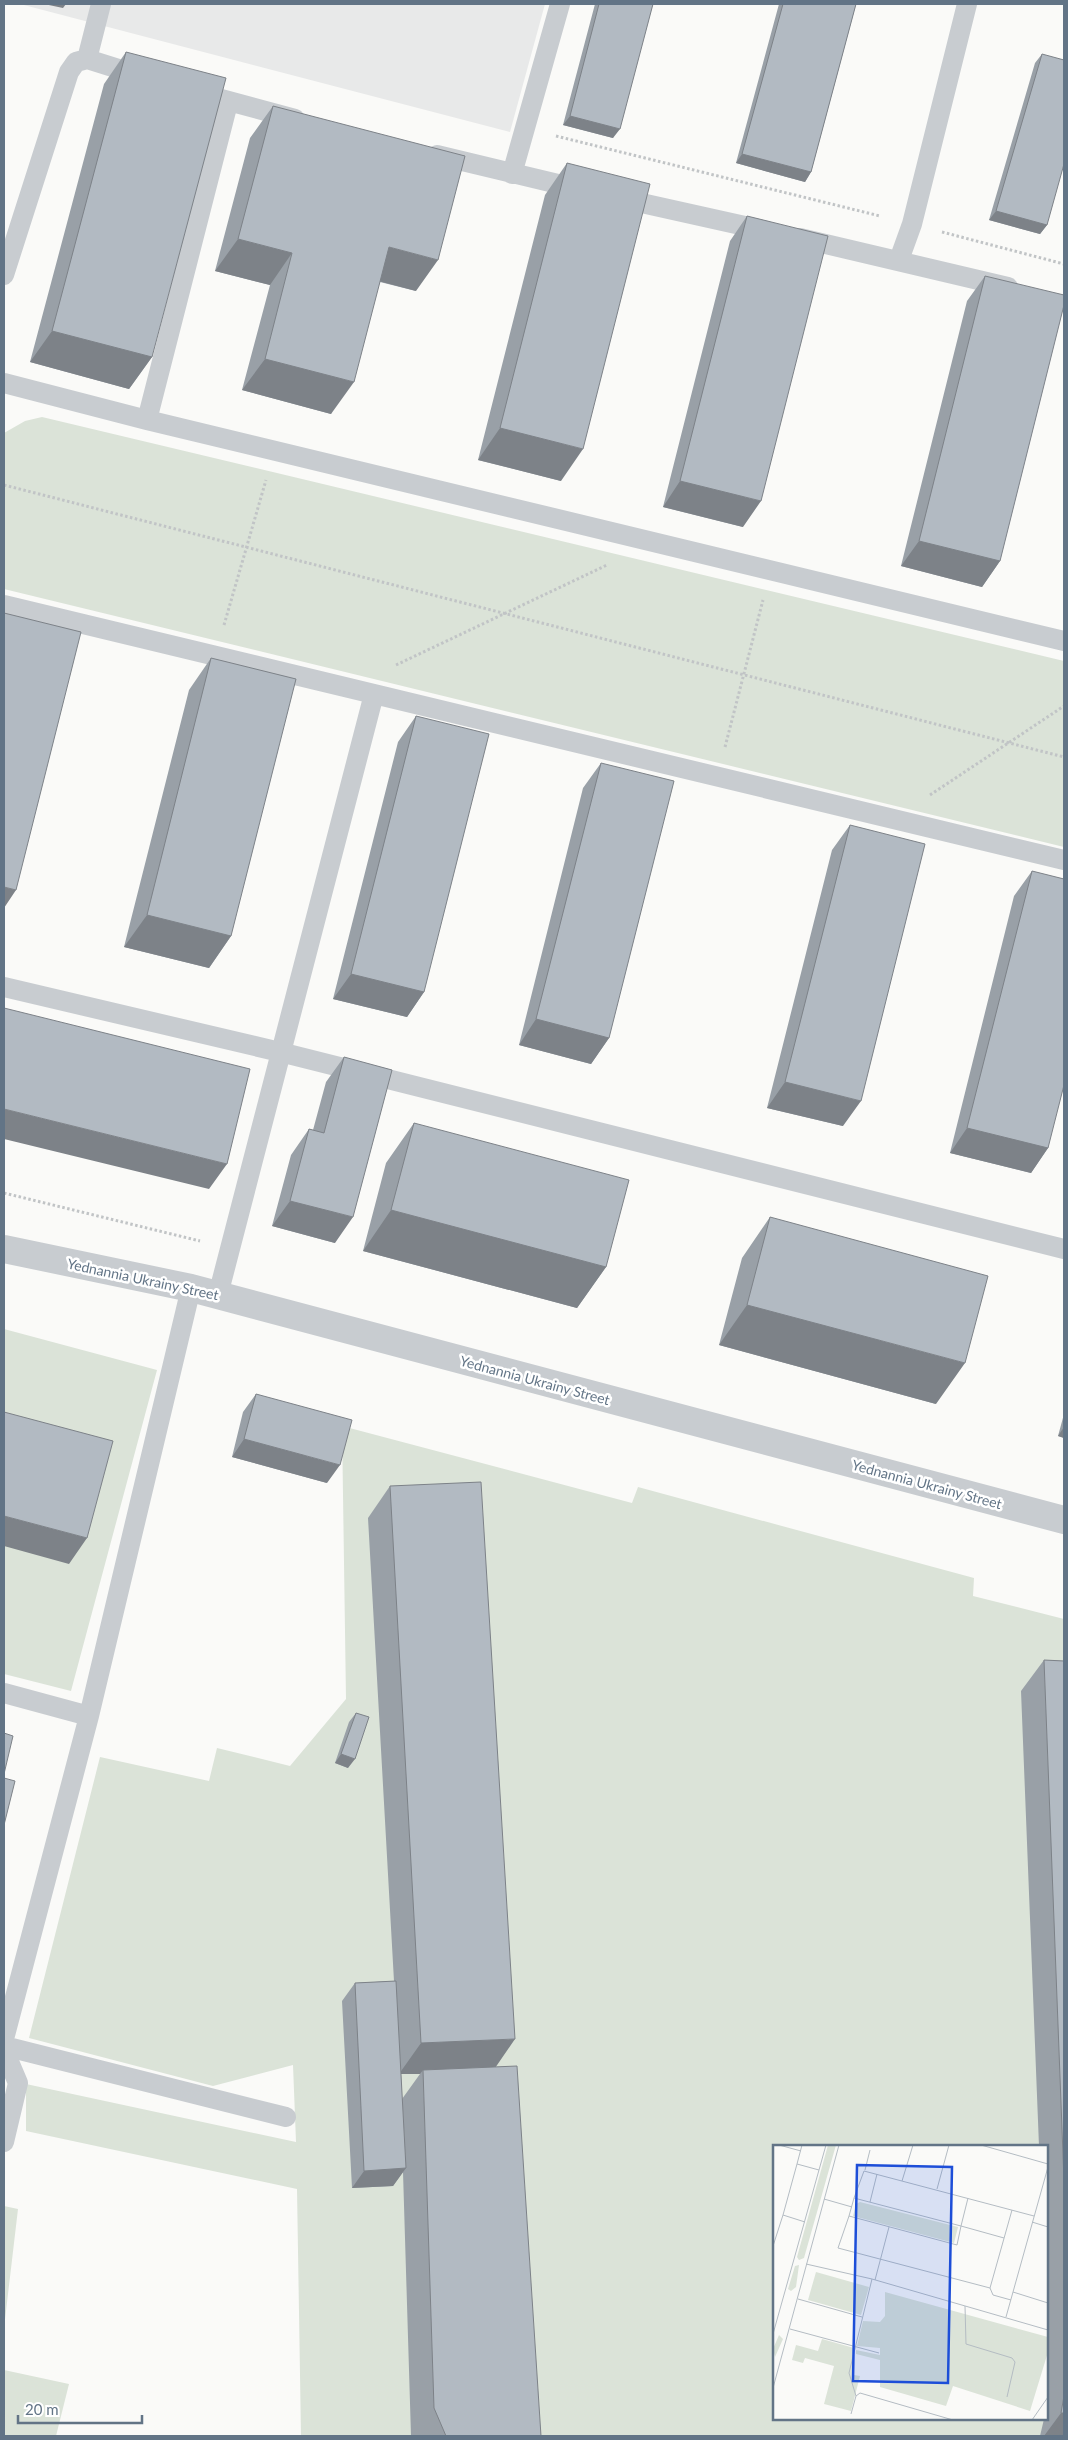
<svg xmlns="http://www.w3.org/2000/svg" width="1068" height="2440" font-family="Lato,sans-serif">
	<rect width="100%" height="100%" fill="#fafaf8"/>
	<path fill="#e8e9e9" d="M20 4H545L510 132Z"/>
	<path fill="#dbe3d8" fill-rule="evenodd" d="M42 417 1064 661V847L4 589V433L25 421Z
		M4 1329 157 1370 71 1691 4 1674Z
		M342 1426 632 1503 638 1487 974 1578 973 1596 1064 1619V2436H301L297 2189 26 2131V2084L296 2142 293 2065 213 2086 29 2038 100 1757 209 1781 217 1748 290 1766 346 1699ZM774 2146H1047V2419H774Z
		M4 2206 18 2209 4 2328Z
		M4 2370 69 2384 56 2436H4Z"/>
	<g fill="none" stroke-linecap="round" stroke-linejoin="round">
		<path stroke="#c1c4c6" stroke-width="3" stroke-dasharray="2.5 2.5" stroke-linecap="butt" d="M556 136 880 216
			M942 232 1064 264
			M4 485 1064 757
			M224 625 266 480
			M396 665 607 565
			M725 747 763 600
			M930 795 1064 706
			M4 1193 200 1241"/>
		<path stroke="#c8ccd0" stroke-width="20" d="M87 59 101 4
			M195 92 295 119
			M437 155 579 189
			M512 174 560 4
			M619 198 767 231
			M800 238 1008 287
			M899 260 912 224 967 4
			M4 275 69 72 76 62 87 59 141 76
			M4 383 147 420 1064 641
			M147 420 228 103
			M4 605 1064 860
			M4 987 280 1052 1064 1249
			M218 1295 374 694
			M4 1693 89 1716
			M4 2039 89 1716 191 1288
			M4 2046 286 2117
			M4 2050 18 2083 4 2142"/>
		<path stroke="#c8ccd0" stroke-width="28" d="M4 1249 191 1288 1064 1520"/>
	</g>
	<path fill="#99a0a7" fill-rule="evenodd" d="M595 4H653L613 138 563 125Z
		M779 4H856L811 172 805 182 736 163Z
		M126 52 152 357 129 389 30 362 104 84Z
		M1042 54 1047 225 1040 234 989 220 1035 63Z
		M273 106 416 291 380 282 331 414 242 390 270 285 215 271 250 138Z
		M567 163 561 481 478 460 545 195Z
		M747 216 743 527 663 507 730 241Z
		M985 276 1000 561 982 587 901 566 967 301Z
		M211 658 231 936 209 968 124 947 189 690Z
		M416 716 424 992 407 1017 333 999 398 742Z
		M601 763 609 1038 591 1064 519 1045 583 788Z
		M850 825 843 1126 767 1108 832 850Z
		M1032 871 1048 1148 1031 1173 950 1153 1014 896Z
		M344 1057 335 1243 272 1226 291 1155 309 1129 313 1130 326 1082Z
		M414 1123 606 1267 577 1308 363 1251 386 1163Z
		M770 1217 936 1404 719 1345 742 1258Z
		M256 1394 327 1483 232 1457 243 1412Z
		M1064 1414V1438L1058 1436Z
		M390 1486 496 2067 541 2436H411L403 2172 393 2186 352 2188 342 2001 355 1983 394 1981 368 1518ZM401 2074H420L402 2099Z
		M1044 1660 1064 1661V2436H1040L1044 2419H1047V2407L1049 2397 1047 2335V2146H1039L1021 1691Z
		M356 1713 348 1768 335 1763 349 1722Z"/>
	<path fill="#7d8288" d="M44 4H66L63 8Z
		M570 116 620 129 613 138 563 125Z
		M742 154 811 172 805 182 736 163Z
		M996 211 1047 225 1040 234 989 220Z
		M238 239 292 253 270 285 215 271Z
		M389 247 438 260 416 291 367 278Z
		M52 331 152 357 129 389 30 362Z
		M265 359 354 382 331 414 242 390Z
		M500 428 583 449 561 481 478 460Z
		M680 481 761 501 743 527 663 507Z
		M919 541 1000 561 982 587 901 566Z
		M4 887 16 890 4 908Z
		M147 915 231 936 209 968 124 947Z
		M351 974 424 992 407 1017 333 999Z
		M536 1019 609 1038 591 1064 519 1045Z
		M785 1082 861 1101 843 1126 767 1108Z
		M4 1109 227 1164 209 1189 4 1139Z
		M967 1128 1048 1148 1031 1173 950 1153Z
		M290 1201 353 1217 335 1243 272 1226Z
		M391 1210 606 1267 577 1308 363 1251Z
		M747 1305 965 1363 936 1404 719 1345Z
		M1064 1427V1438L1058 1436Z
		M244 1439 340 1465 327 1483 232 1457Z
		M4 1516 87 1538 69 1564 4 1546Z
		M341 1754 355 1759 348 1768 335 1763Z
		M515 2039 493 2071 423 2070 420 2074H399L421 2043Z
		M406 2168 393 2186 352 2188 364 2171Z
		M1061 2413H1064V2436H1044Z"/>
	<path fill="#b2bac2" stroke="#7d8288" d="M599 4H653L620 129 570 116Z
		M783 4H856L811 172 742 154Z
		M126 52 226 78 152 357 52 331Z
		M1042 54 1064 60V164L1047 225 996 211Z
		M273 106 465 156 438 260 389 247 354 382 265 359 292 253 238 239Z
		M567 163 650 184 583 449 500 428Z
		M747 216 828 236 761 501 680 481Z
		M985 276 1064 295V305L1000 561 919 541Z
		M4 613 81 632 16 890 4 887Z
		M211 658 296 679 231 936 147 915Z
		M416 716 489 734 424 992 351 974Z
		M601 763 674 781 609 1038 536 1019Z
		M850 825 925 844 861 1101 785 1082Z
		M1032 871 1064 879V1085L1048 1148 967 1128Z
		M4 1008 250 1069 227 1164 4 1109Z
		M344 1057 392 1070 353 1217 290 1201 309 1129 324 1133Z
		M414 1123 629 1180 606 1267 391 1210Z
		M770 1217 988 1276 965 1363 747 1305Z
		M256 1394 352 1420 340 1465 244 1439Z
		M4 1412 113 1441 87 1538 4 1516Z
		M481 1482 515 2039 421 2043 390 1486Z
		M1044 1660 1064 1661V2181Z
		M356 1713 369 1717 355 1759 341 1754Z
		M4 1733 13 1736 4 1774Z
		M4 1778 15 1781 4 1825Z
		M396 1981 406 2168 364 2171 355 1983Z
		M517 2066 541 2436H446L434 2408 423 2070Z
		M1064 2396V2413H1061Z"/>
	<g text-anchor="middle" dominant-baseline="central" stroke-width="5" stroke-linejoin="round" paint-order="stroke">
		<g font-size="14" fill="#627486" stroke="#fff">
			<text transform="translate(143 1279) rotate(12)">Yednannia Ukrainy Street</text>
			<text transform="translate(535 1380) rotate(15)">Yednannia Ukrainy Street</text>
			<text transform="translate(927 1484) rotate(15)">Yednannia Ukrainy Street</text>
		</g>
	</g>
	<g transform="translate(773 2145)">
		<rect width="275" height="275" fill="#fafaf8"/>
		<path d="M55 0H63L31 113 26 115 24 112ZM87 57 185 82 181 98 80 71 83 59ZM26 120 23 142 18 146 15 144 22 121ZM43 127 96 142 88 170 35 155ZM112 147 275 192V207L257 266 180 241 173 261 107 242V215L83 209V205L107 210V203L84 201 90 176 107 177 112 171ZM6 190 10 194 2 212 0 204ZM49 194 81 203V230L87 231 78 266 51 259 61 221 32 213 30 218 19 215 23 200 45 206Z" fill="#dbe3d8"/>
		<path fill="none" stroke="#b4bcc3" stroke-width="1" d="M6 0 28 6M29 0 24 19 46 25M208 0 275 19M92 25 97 5M129 36 140 0M164 44 176 0M81 53 188 81 184 100 76 71 81 53 91 26 261 71M195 53 188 81 231 93M51 54 79 62M97 57 104 29M10 70 24 19M76 71 65 103 217 143M259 77 275 82M0 101 10 70 32 77M33 119 99 134 275 185M102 135 116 82M240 147 275 158M25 154 89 172M238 155 220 150 217 143 239 65M192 161 193 199 239 213 242 217 234 252M233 172 275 22M17 184 106 208M0 189 53 0M0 243 66 0M83 251 87 248 180 275M78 269 83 251 76 228 99 134M259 275 275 252"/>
		<path fill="#1d4ed8" fill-opacity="0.15" stroke="#1d4ed8" stroke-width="2.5" d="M84 20 179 22 175 238 80 236Z"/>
		<rect width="275" height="275" fill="none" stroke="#627486" stroke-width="2.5"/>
	</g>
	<rect width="1068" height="2440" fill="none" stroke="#627486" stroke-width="10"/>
	<path d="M18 2415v8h124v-8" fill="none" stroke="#627486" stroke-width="2.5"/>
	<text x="25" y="2415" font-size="15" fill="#627486" stroke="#ffffff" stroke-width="4" paint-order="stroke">20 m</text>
</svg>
